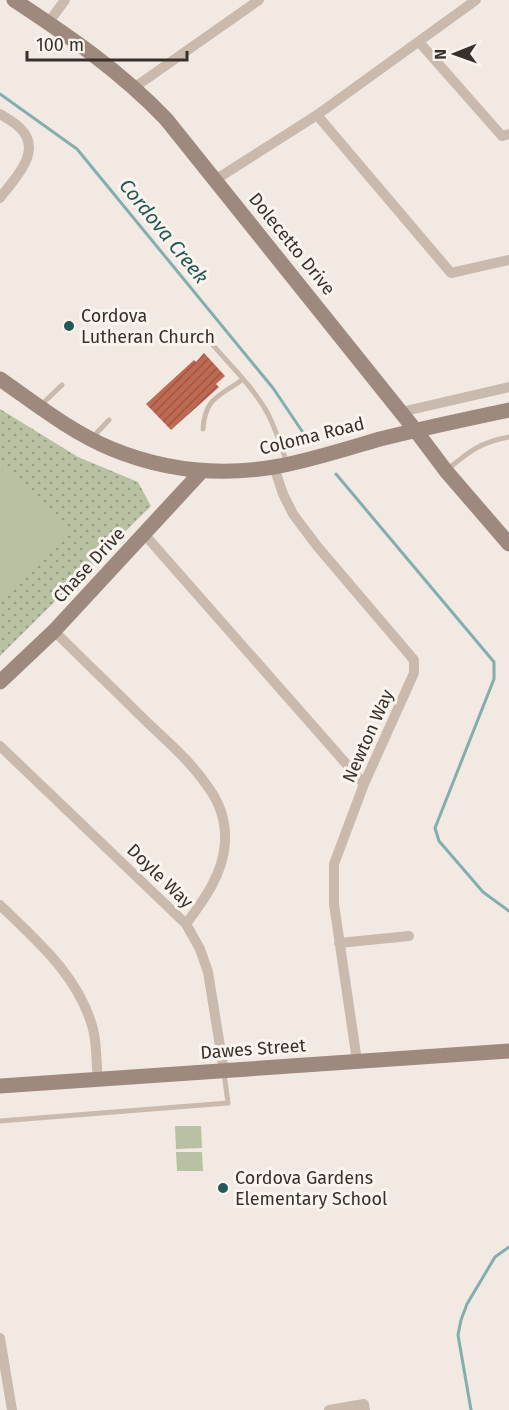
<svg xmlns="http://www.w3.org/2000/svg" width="509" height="1410" font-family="'Fira Sans',sans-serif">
	<defs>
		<pattern id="grass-dots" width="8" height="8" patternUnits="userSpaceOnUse" patternTransform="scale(1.5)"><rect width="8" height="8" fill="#b8c1a2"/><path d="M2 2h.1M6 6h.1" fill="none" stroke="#979d84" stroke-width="1.8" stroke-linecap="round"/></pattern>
		<pattern id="building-hatch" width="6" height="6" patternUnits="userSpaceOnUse" patternTransform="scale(1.5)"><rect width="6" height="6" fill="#bf6953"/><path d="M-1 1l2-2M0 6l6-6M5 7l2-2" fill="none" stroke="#9c5745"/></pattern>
	</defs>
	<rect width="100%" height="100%" fill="#f2eae2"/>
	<path fill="url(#grass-dots)" d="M0 409 78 457 138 482 151 506 0 656Z"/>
	<path fill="#b8c1a2" d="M6 467 69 530 0 599V473Z
		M175 1126H201L202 1148 176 1149Z
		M176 1152H202L203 1171H177Z"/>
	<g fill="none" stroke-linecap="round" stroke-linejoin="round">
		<path stroke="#82aeae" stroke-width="3" d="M0 94 77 149 273 388 306 437
			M336 474 494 662V679L435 828 439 841 483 892 509 911
			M471 1410 458 1335 461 1320 467 1304 495 1257 509 1247"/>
	</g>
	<path fill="url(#building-hatch)" d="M204 353 225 376 216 384 219 387 171 430 146 404 194 360 196 362Z"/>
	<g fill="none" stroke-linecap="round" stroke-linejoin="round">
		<path stroke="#cabaae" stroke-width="5" d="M205 336C226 361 252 385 268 414 276 430 281 446 287 463
			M40 406 62 385
			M203 429C205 398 218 397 242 380
			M92 438 109 420
			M447 470C468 452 481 442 509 437
			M0 1121 228 1103 224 1073"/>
		<path stroke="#cabaae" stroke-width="10" d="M48 23 65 0
			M419 42 502 136 509 134
			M135 87 259 0
			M0 114C6 118 14 122 20 128 44 151 14 179 0 198
			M317 115 451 273 509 260
			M215 180 317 115 476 0
			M401 412 509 387
			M274 467 283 494 293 514 317 546 414 660V673L364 784 334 864V904L357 1061
			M145 535 364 784
			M54 631C86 662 117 693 149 724 170 744 192 763 208 787 220 803 226 823 225 843 223 874 204 900 186 924
			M0 746 186 924 200 949 208 972 224 1071
			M0 905C37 941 79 976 93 1029 97 1044 96 1063 98 1079
			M339 943 409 936
			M0 1338 12 1410
			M329 1410 364 1404 365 1410"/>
		<path stroke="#9e897f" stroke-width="15" d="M14 0C70 37 119 70 166 119L416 431 446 471 509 544
			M0 379C36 404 71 432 112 449 163 470 219 476 274 467 309 461 345 449 380 439 423 428 466 419 509 410
			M0 682 54 631 202 471
			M0 1086 509 1051"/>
	</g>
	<g fill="#235859" stroke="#faf4ee" stroke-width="2">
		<circle cx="69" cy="326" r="6"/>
		<circle cx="223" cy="1188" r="6"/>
	</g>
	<g text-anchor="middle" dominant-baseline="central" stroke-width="6" stroke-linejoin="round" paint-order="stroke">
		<g font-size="18" fill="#39302c" stroke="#faf4ee">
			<text transform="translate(292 244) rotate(51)">Dolecetto Drive</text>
			<text transform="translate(312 436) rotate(-14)">Coloma Road</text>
			<text transform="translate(89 565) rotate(-47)">Chase Drive</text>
			<text transform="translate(368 736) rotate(-66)">Newton Way</text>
			<text transform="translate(160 876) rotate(44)">Doyle Way</text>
			<text transform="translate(253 1049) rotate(-4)">Dawes Street</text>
		</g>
		<g font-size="18" fill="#39302c" stroke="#faf4ee" text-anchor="start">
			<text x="81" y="316">Cordova<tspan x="81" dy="21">Lutheran Church</tspan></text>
			<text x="235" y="1178">Cordova Gardens<tspan x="235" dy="21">Elementary School</tspan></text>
		</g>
		<g font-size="20" font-style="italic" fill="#235859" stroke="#faf4ee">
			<text transform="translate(164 231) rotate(51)">Cordova Creek</text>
		</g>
	</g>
	<g transform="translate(455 54) rotate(269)" stroke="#faf4ee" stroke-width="4.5" paint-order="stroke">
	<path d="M0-4.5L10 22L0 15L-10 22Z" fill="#39302c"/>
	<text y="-9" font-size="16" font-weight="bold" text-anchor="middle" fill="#39302c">N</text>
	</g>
	<path d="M27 51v9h160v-9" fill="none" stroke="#39302c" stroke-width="3"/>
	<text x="36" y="51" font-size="18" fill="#39302c" stroke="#faf4ee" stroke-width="4.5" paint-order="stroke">100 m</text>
</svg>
